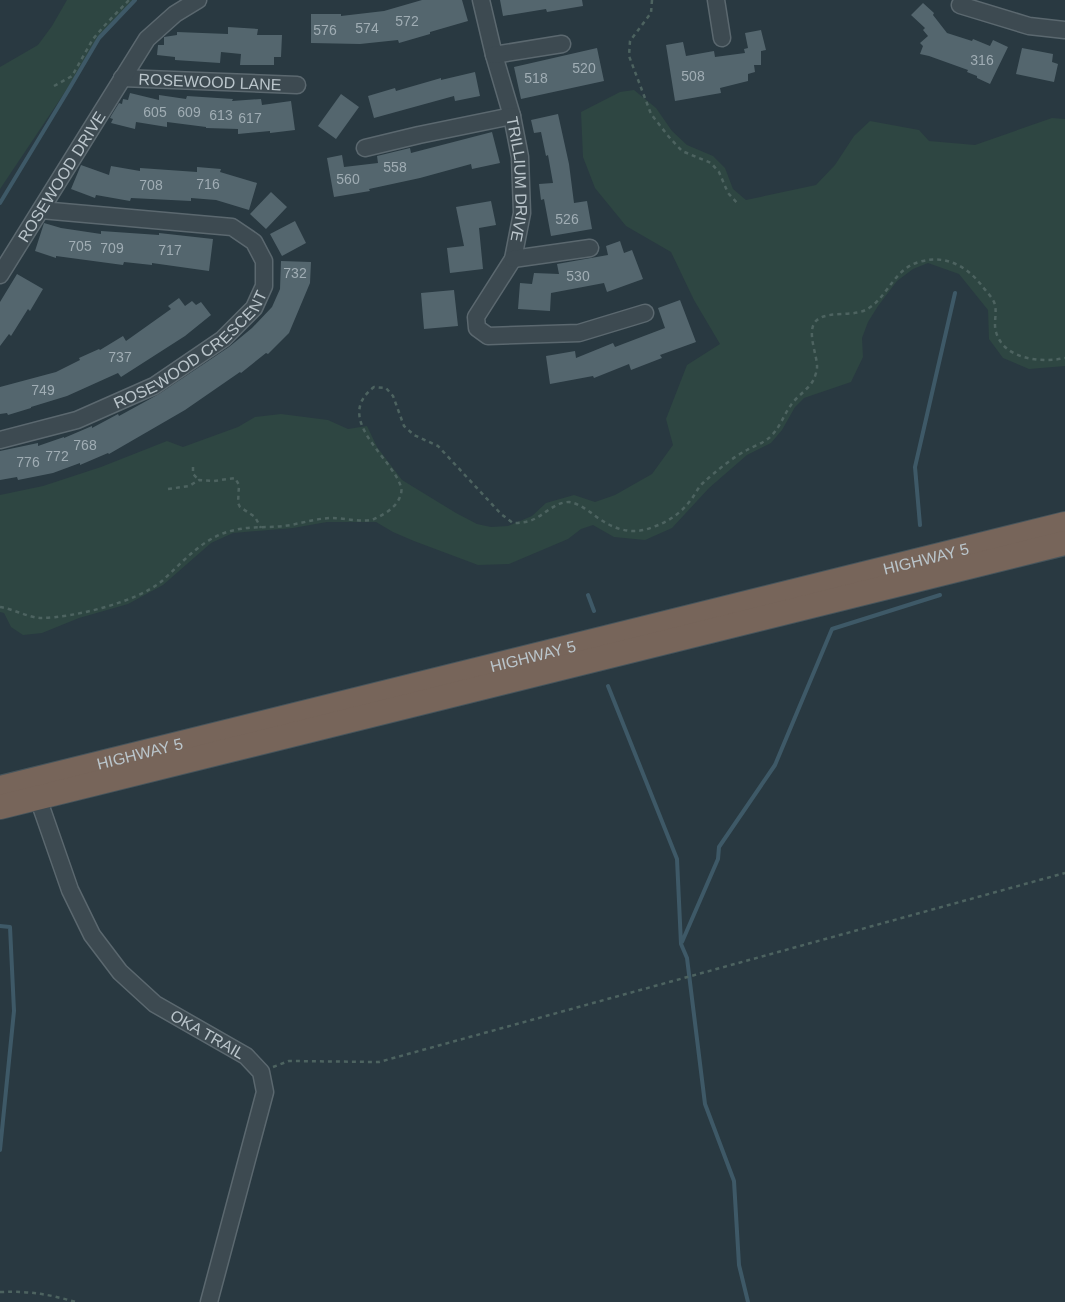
<svg xmlns="http://www.w3.org/2000/svg" width="1065" height="1302" font-family="Helvetica,sans-serif">
	<rect width="100%" height="100%" fill="#293941"/>
	<path fill="#2e4642" d="M67 0H134L98 37 67 89 0 189V67L38 45 52 26Z
		M634 90 656 108 672 131 687 145 713 156 725 168 733 189 746 200 816 185 835 165 854 136 870 121 919 130 929 141 975 145 1052 118 1065 119V366L1029 369 1003 358 989 339 988 310 959 274 928 263 913 269 897 281 878 306 868 322 862 338 863 357 851 382 804 398 795 407 782 430 771 443 747 455 709 488 672 528 645 540 614 537 593 525 581 529 568 539 509 564 478 565 414 541 393 532 376 522H327L293 528 233 533 211 543 163 585 128 604 79 618 42 633 23 635 11 627 4 613 0 612V495L43 486 101 467 167 441 183 447 238 427 255 417 281 414 328 420 348 429 367 426 377 447 402 480 456 513 477 524 491 527 508 526 532 516 546 503 574 495 595 502 615 495 652 474 673 445 666 419 687 365 720 344 694 300 671 252 626 226 595 188 583 157 581 112 620 92Z"/>
	<g fill="none" stroke-linecap="round" stroke-linejoin="round">
		<path stroke="#3e5967" stroke-width="4" d="M0 203 69 89 99 38 135 0
			M920 525 915 467 955 293
			M588 595 594 611
			M608 686 677 859 681 944 687 958 705 1104 734 1181 739 1265 748 1302
			M0 926 10 927 14 1011 0 1150
			M682 942 718 859 719 847 775 765 832 629 940 595"/>
	</g>
	<path fill="#54666e" d="M422 0H462L468 21 430 32V34L399 43 398 40 360 44 311 43V14H341V16L384 11Z
		M500 0H582L583 6 547 12 546 9 503 16Z
		M923 3 934 13 933 15 947 33 972 41 973 39 990 46 993 40 1008 47 990 84 977 78V76L967 72 968 70 929 56 920 54 923 46 920 43 928 36 923 30 925 28 911 15Z
		M228 27 258 29 257 35H282L281 57H274V65H240L241 54 221 52 220 63 175 60V57L157 55 158 45H164V37L177 35V32L228 34Z
		M761 30 766 50 761 51V65H754L755 72 748 74V81L720 88 721 93 675 101 666 45 683 42 686 56 714 51 715 57 745 53 744 49 748 48 745 33Z
		M597 48 604 81 521 99 514 67Z
		M1022 48 1053 54 1052 62 1058 64 1054 82 1016 74Z
		M475 72 480 96 455 101 454 96 374 118 368 96 395 88 396 91 441 78V80Z
		M130 93 159 100V95L186 99 187 96 233 99 232 101 261 99 262 105 291 101 295 130 270 133V131L238 134V129L206 128V127L167 122V127L136 122 135 129 111 123 113 119 110 118 111 116 119 103 122 104 123 99 128 100Z
		M341 94 359 107 336 139 318 126Z
		M558 114 569 164 574 203 587 201 592 229 551 236 544 199 541 200 539 184 553 183 548 155 546 156 541 132 534 133 531 120Z
		M492 132 500 163 472 169 471 164 420 178 369 189 370 191 334 197 327 158 342 155 344 167 378 163 377 156 410 148 411 153Z
		M81 165 109 175 111 166 140 171V168L197 172V167L221 169 220 172 257 183 249 210 216 200 191 198V201L131 198 130 201 96 195 95 198 71 189Z
		M271 192 287 207 266 229 250 214Z
		M491 201 496 225 479 228 483 269 450 273 447 248 464 246 456 207Z
		M295 221 306 243 282 256 270 234Z
		M44 223 61 228 101 234V231L159 235V233L213 239 209 271 152 263V265L124 262 123 265 56 256V258L35 251Z
		M620 241 624 253 632 250 643 279 607 292 604 283 551 293 550 311 518 309 520 283 532 284 534 273 559 274 557 264 608 255 606 246Z
		M281 261 311 262 310 283 289 333 268 354 266 353 241 373 240 372 185 410 109 454 108 453 80 465V463L53 473 18 480 17 477 0 480V451L38 443V446L64 437V438L92 426V428L118 414 119 416 159 394 229 347 252 328 272 307 280 289Z
		M17 274 43 289 30 311 28 309 11 336 9 334 0 346V302Z
		M454 290 458 326 424 329 421 293Z
		M179 298 185 306 192 301 196 305 201 302 211 315 185 336 121 377 118 373 67 396 31 407V408L8 415 7 413 0 414V387L56 372 80 360 79 358 99 349 100 350 123 336 126 341 171 309 168 306Z
		M680 300 696 342 660 355 662 358 631 370 629 364 594 378 593 376 550 384 546 356 575 351 576 358 613 343 615 347 665 328 658 308Z"/>
	<g fill="none" stroke-linecap="round" stroke-linejoin="round">
		<g stroke="#5b686f" stroke-width="19">
			<g id="minor">
				<path id="s1" d="M481 0 494 55 512 116 520 157 522 213 513 259 476 317 477 328 488 336 579 333 645 313"/>
				<path d="M716 0 722 38"/>
				<path d="M960 5 1029 26 1065 30"/>
				<path d="M494 55 562 44"/>
				<path id="s2" d="M122 78 297 85"/>
				<path d="M365 148 419 135 512 116"/>
				<path d="M513 259 590 248"/>
				<path id="s3" d="M0 275 147 39 175 14 198 0"/>
				<path id="s4" d="M0 440 77 420 154 386 223 339 254 308 264 286V261L254 242 232 227 41 210"/>
				<path id="s5" d="M38 798 70 890 92 935 120 972 155 1004 246 1056 261 1072 265 1092 209 1302"/>
			</g>
		</g>
		<g stroke="#47555c" stroke-width="26">
			<g id="highway">
				<path id="s6" d="M0 788 1065 524"/>
				<path d="M0 807 1065 543"/>
			</g>
		</g>
		<path stroke="#4d6360" stroke-width="2.5" stroke-dasharray="4 4" stroke-linecap="butt" d="M652 0 651 13 630 41 629 56 651 114 669 137 682 151 711 163 719 172 728 193 739 205
			M54 86 72 76 93 39 105 25 129 0
			M193 467V474L199 480
			M168 489 189 486 199 480 214 481 235 478 239 485 238 503 240 507 255 517 261 528
			M0 607C13 609 27 617 40 618 73 618 137 602 162 581 184 561 204 536 235 530 251 526 268 528 284 526 300 524 316 518 333 518 345 518 362 523 374 519 381 516 388 512 393 507 398 503 403 493 401 487 392 457 332 419 374 387L386 388 393 396 404 426 414 435 438 446 501 514 513 523C522 523 530 522 538 517 548 511 557 502 569 502 577 503 584 508 590 512 609 527 629 537 653 527 668 522 681 513 690 501 695 495 698 487 704 482 715 472 733 457 747 450 754 446 764 443 770 437 780 428 783 416 791 405 797 396 809 389 814 379 815 376 817 371 817 368 818 356 805 330 817 320 829 310 855 318 869 308 888 296 894 269 919 262 945 254 967 266 982 286 986 291 991 296 994 302 998 312 993 322 996 332 1004 360 1042 363 1065 358
			M273 1067 289 1061 379 1062 1065 873
			M0 1292C31 1291 47 1294 76 1302"/>
		<use href="#minor" stroke="#3d4a51" stroke-width="16"/>
		<use href="#highway" stroke="#77655a" stroke-width="24"/>
	</g>
	<g text-anchor="middle" dominant-baseline="central" stroke-width="5" stroke-linejoin="round" paint-order="stroke">
		<g font-size="14" fill="#a0adb4">
			<text x="407" y="21">572</text>
			<text x="367" y="28">574</text>
			<text x="325" y="30">576</text>
			<text x="982" y="60">316</text>
			<text x="584" y="68">520</text>
			<text x="693" y="76">508</text>
			<text x="536" y="78">518</text>
			<text x="155" y="112">605</text>
			<text x="189" y="112">609</text>
			<text x="221" y="115">613</text>
			<text x="250" y="118">617</text>
			<text x="395" y="167">558</text>
			<text x="348" y="179">560</text>
			<text x="208" y="184">716</text>
			<text x="151" y="185">708</text>
			<text x="567" y="219">526</text>
			<text x="80" y="246">705</text>
			<text x="112" y="248">709</text>
			<text x="170" y="250">717</text>
			<text x="295" y="273">732</text>
			<text x="578" y="276">530</text>
			<text x="120" y="357">737</text>
			<text x="43" y="390">749</text>
			<text x="85" y="445">768</text>
			<text x="57" y="456">772</text>
			<text x="28" y="462">776</text>
		</g>
		<g font-size="16" fill="#bac5cb" stroke="#212f37">
			<text stroke="none"><textPath href="#s2" startOffset="88">ROSEWOOD LANE</textPath></text>
			<text stroke="none"><textPath href="#s3" startOffset="116">ROSEWOOD DRIVE</textPath></text>
			<text stroke="none"><textPath href="#s1" startOffset="184">TRILLIUM DRIVE</textPath></text>
			<text stroke="none"><textPath href="#s4" startOffset="215">ROSEWOOD CRESCENT</textPath></text>
			<text stroke="none"><textPath href="#s6" startOffset="954">HIGHWAY 5</textPath></text>
			<text stroke="none"><textPath href="#s6" startOffset="549">HIGHWAY 5</textPath></text>
			<text stroke="none"><textPath href="#s6" startOffset="144">HIGHWAY 5</textPath></text>
			<text stroke="none"><textPath href="#s5" startOffset="302">OKA TRAIL</textPath></text>
		</g>
	</g>
</svg>
